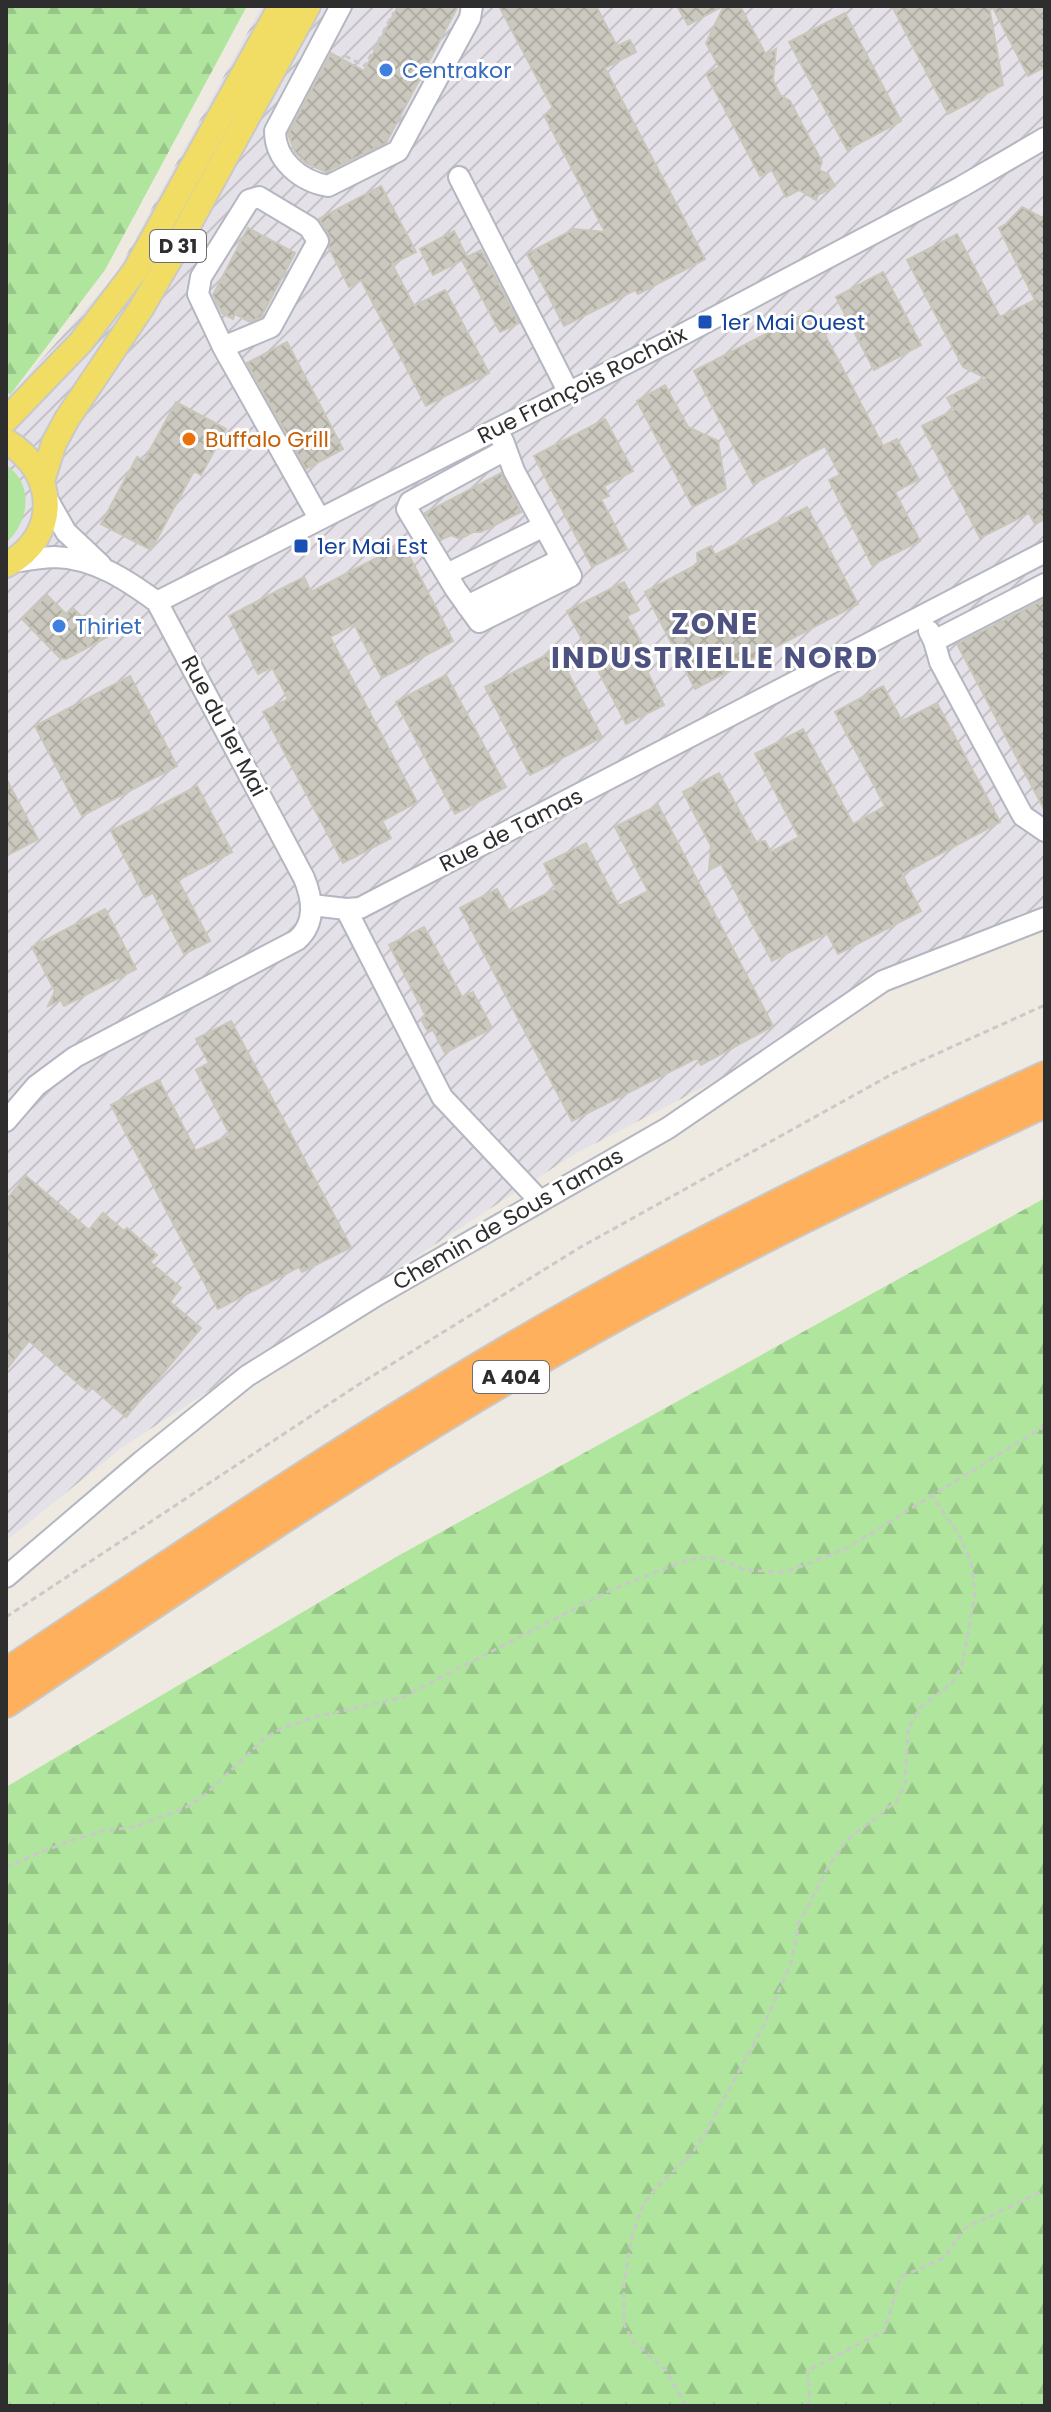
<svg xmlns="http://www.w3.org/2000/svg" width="1051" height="2412" font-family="Poppins,sans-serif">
	<defs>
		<pattern id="industrial-furrows" width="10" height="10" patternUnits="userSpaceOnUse" patternTransform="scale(2)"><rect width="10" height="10" fill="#e4e1e8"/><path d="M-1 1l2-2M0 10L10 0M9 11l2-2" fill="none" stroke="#c4c1c7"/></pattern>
		<pattern id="forest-firs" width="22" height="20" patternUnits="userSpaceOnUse" patternTransform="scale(2)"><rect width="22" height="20" fill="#b0e59e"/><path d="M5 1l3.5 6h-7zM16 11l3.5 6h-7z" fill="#98c588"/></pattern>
		<pattern id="building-cross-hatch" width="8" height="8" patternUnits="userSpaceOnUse" patternTransform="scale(2)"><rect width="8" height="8" fill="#cbc8bf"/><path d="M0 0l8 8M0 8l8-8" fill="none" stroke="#afaca4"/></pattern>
	</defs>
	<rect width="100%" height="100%" fill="#efeae1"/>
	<path fill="url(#industrial-furrows)" d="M262 6H1045V910L573 1155 124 1446 6 1541V400L116 274Z"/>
	<path fill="#b0e59e" d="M6 465C35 484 29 522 6 543Z"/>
	<path fill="url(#forest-firs)" d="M6 6H247L105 270 10 395 6 391Z
		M1045 1198V2406H6V1787L396 1557Z"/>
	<path fill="url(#building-cross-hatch)" stroke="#cbc6ba" stroke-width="2" d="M398 6H458L386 143 326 172 306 163 295 152 288 134 331 53 364 71Z
		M499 6H596L617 46 630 40 636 52 605 68 705 259 638 294 635 290 564 326 527 254 574 229 605 232 544 115 554 110Z
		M677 6H723L688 25Z
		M724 6H740L766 55 776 49 773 80 780 95 790 101 822 162 819 170 828 174 835 186 818 195 816 200 799 190 786 197 772 170 760 176 706 74 719 67 706 43Z
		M892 6H989L1003 85 948 114Z
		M992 6H1045V67L1028 76Z
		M845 13 901 121 847 150 789 42Z
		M381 186 416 252 392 264 414 306 445 290 489 373 426 406 361 280 349 287 329 248V235L319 219Z
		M1022 207 1045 219V519L1035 524 1029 513 980 538 922 426 954 410 947 398 986 378 963 367 907 260 957 234 1000 317 1035 300 999 228 1006 224Z
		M248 228 295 253 261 317 250 322 235 314 233 319 222 313 213 295Z
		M454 231 467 257 481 250 519 323 500 332 462 260 433 275 420 249Z
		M883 272 921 345 874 370 836 297Z
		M812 310 883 446 897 439 919 479 895 492 920 541 872 565 829 480 840 475 825 446 753 484 694 371Z
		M287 342 343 449 306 469 247 363Z
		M665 385 688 427 718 441 726 489 693 507 637 401Z
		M176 402 226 429 201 475 194 471 151 550 101 524 137 457 144 461Z
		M605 419 633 471 604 486 609 496 601 499 627 549 592 567 534 456Z
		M501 473 521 512 481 532H473L460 539 451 535 441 540 425 513Z
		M807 507 858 604 695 689 645 592 698 564 697 553 711 546 715 555Z
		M403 544 453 641 382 678 354 624 330 637 417 802 382 821 391 838 343 863 263 712 288 699 272 667 258 674 229 616 304 577 311 592Z
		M624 582 639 610 627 616 646 652 642 661 664 705 626 724 567 611Z
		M47 595 66 614 73 608 92 627 94 625 107 637 66 659 60 658 22 619Z
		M1045 599V811L957 644Z
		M556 650 602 737 530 775 485 687Z
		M446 675 506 787 455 814 396 702Z
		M130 676 177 766 82 816 35 726Z
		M883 686 902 721 937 703 1000 822 902 874 921 911 838 954 827 933 772 961 721 864 709 870 711 846 683 792 719 773 756 842 765 841 771 852 799 837 755 754 803 729 853 824 885 806 835 712Z
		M6 778 38 839 6 856Z
		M197 786 232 852 178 880 210 941 184 954 153 893 145 897 111 831Z
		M658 805 773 1026 701 1065 697 1058 572 1121 460 908 497 889 510 912 556 889 544 864 586 843 619 906 648 891 615 827Z
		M105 909 136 969 64 1006 61 1000 48 1006 55 991 32 947Z
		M424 927 462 997 473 992 492 1028 445 1053 433 1030 428 1032 421 1019 426 1016 389 945Z
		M231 1021 351 1247 302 1272 299 1267 218 1309 111 1105 159 1080 196 1151 230 1135 196 1070 209 1063 196 1039Z
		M26 1176 89 1230 103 1213 124 1231 127 1228 157 1255 150 1262 181 1288 170 1302 201 1328 126 1417 90 1386 86 1390 29 1341 6 1370V1200Z"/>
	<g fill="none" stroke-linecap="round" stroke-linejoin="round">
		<g stroke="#b4b6c1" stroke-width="24">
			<path id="minor" d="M341 6 275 131C275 160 300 181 328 186L398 151 470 18 472 6
				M459 177 568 391
				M223 347 271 327 318 241 309 227 259 197 249 200 201 277 198 294 223 347 319 518
				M495 430 503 441 514 471 571 576 479 622 456 590 407 509 410 502 496 455 507 452
				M46 497 66 532 101 565
				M447 574 544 526
				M157 602 674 339 961 187 1045 138
				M467 606 562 559
				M929 631 934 641 1045 584
				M934 641 940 662 1023 816 1045 831
				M312 905 346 909 360 908 1045 552
				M346 909 442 1097 539 1200
				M6 1121 36 1086 75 1057 297 940C316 923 313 900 304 878L157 602C127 580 94 558 55 557 40 557 25 561 11 562
				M6 1577 142 1461 247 1376 377 1295 668 1128 883 981 1045 918"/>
		</g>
		<g stroke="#c9c9c9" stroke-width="28">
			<path id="major" d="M6 420 81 342 135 271 281 6
				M6 441C57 471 61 536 6 565
				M42 481 54 443 67 419 142 307 171 257 308 6"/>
		</g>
		<g stroke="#c9c9c9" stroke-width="32">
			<path id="highway" d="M6 1673C183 1555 358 1436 542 1330 705 1236 874 1155 1045 1076
				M6 1703C188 1581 370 1457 560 1348 718 1258 881 1179 1045 1103"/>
		</g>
		<path stroke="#c9c9c9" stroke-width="3" stroke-dasharray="6 4" stroke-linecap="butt" d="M345 56 365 66 394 12
			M6 1617 361 1383 579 1248 894 1073 1045 1005
			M6 1868 36 1854 76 1839 104 1831 135 1827 189 1806 206 1794 265 1738 280 1729 315 1717 403 1697 611 1590 666 1568 688 1560 707 1557 727 1562 745 1570 780 1572 797 1568 847 1548 1045 1426
			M686 2406 666 2370 633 2341 624 2324V2283L632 2236 644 2203 656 2188 693 2152 707 2130 764 2025 791 1963 799 1923 828 1867 848 1839 897 1801 905 1783 908 1729 920 1708 952 1683 962 1666 975 1594 971 1563 960 1537 933 1497
			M807 2406 810 2400 807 2371 884 2331 901 2277 944 2258 965 2228 1045 2190"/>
		<use href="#minor" stroke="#fff" stroke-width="20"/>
		<use href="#major" stroke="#f1dc64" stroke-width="24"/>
		<use href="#highway" stroke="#feb05d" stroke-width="28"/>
	</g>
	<g fill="#3f7fe0" stroke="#fff" stroke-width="3">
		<circle cx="386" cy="70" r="8"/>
		<circle cx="59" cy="626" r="8"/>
	</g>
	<g fill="#1a4fb4" stroke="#fff" stroke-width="3">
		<rect x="697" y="314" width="16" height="16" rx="4"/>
		<rect x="293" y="538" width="16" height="16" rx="4"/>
	</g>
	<circle fill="#e8710a" stroke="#fff" stroke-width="3" cx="189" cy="439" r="8"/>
	<g text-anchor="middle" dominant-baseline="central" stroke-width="6" stroke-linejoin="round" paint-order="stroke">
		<g fill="#fff" stroke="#6d6d6d" stroke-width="2">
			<rect x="150" y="230" width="56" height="32" rx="6"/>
			<rect x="473" y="1361" width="76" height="32" rx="6"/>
		</g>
		<g font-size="20" font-weight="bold" fill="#2e2e2e">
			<text x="178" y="246">D 31</text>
			<text x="511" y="1377">A 404</text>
		</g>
		<g font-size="22" fill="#366cbe" stroke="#fff" text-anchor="start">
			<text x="402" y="70">Centrakor</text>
			<text x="75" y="626">Thiriet</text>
		</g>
		<g font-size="22" fill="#164399" stroke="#fff" text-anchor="start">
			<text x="721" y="322">1er Mai Ouest</text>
			<text x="317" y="546">1er Mai Est</text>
		</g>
		<g font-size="22" fill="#2e2e2e" stroke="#fff">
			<text transform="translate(582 385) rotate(-27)">Rue François Rochaix</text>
			<text transform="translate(224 726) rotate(62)">Rue du 1er Mai</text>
			<text transform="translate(511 830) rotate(-27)">Rue de Tamas</text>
			<text transform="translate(508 1219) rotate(-30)">Chemin de Sous Tamas</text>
		</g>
		<g font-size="22" fill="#c56008" stroke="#fff" text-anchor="start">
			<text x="205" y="439">Buffalo Grill</text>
		</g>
		<g font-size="30" font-weight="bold" letter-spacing="2" fill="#4d5280" stroke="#fff">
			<text x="715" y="623">ZONE<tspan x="715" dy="34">INDUSTRIELLE NORD</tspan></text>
		</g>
	</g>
	<rect width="1051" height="2412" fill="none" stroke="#2e2e2e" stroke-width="16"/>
</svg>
